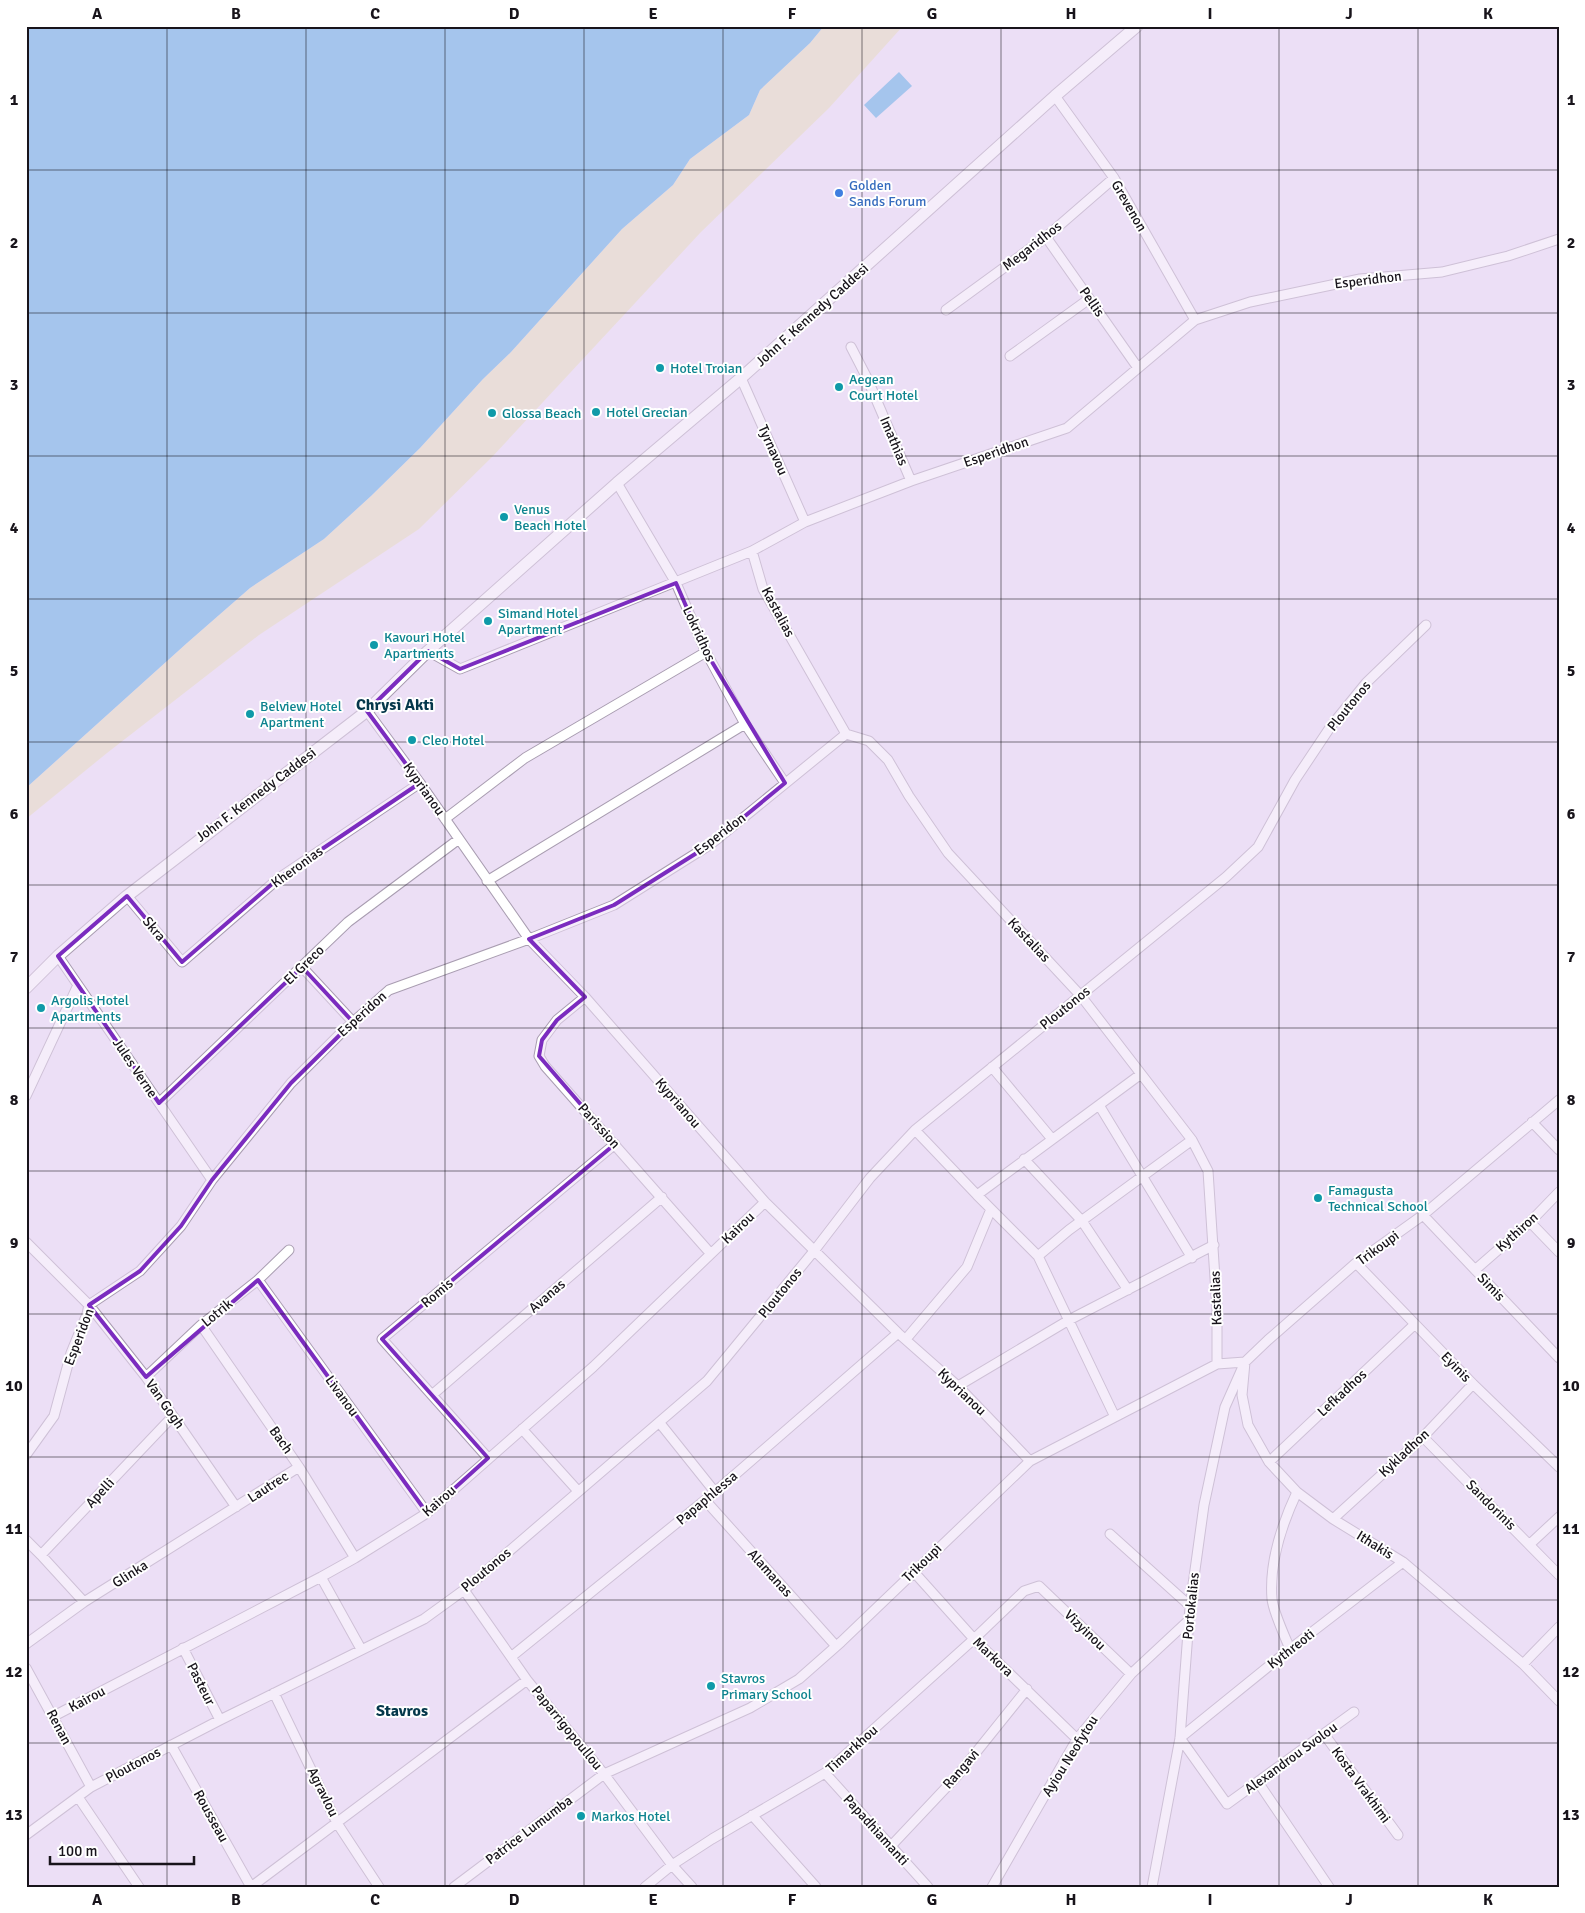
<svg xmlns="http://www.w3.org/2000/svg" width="1585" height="1913" font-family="Signika,sans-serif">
	<rect width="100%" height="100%" fill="#ecdff5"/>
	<path fill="#e5dcb7" d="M824 26H903L829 108 701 232 493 456 419 529 259 635 107 753 26 819V788L187 643 250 588 324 539 371 496 420 448 483 379 511 352 622 229 673 185 690 159 749 115 760 90 810 43Z"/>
	<path fill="#4fa6e2" d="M26 26H824L810 43 760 90 749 115 690 159 673 185 622 229 511 352 483 379 420 448 371 496 324 539 250 588 187 643 26 788Z
		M899 72 912 86 876 118 864 105Z"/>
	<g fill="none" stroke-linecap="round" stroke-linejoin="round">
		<g stroke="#a99db1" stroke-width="11">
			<path id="minor" d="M1055 96 1114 178 1195 320
				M1046 237 1138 368
				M946 310 1046 237 1114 178
				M851 347 867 378 911 481
				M1010 356 1089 299
				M741 378 805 522
				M617 483 676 583 706 652 745 724 785 783
				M752 551 763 589 846 734 869 741 888 760 909 796 948 853 1081 996 1192 1140 1208 1171 1217 1309V1364
				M428 651 460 669 752 551 805 522 911 481 1067 428 1195 320 1250 302 1360 279 1442 272 1508 256 1559 239
				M367 711 420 783 529 939 585 997 765 1202 898 1333 958 1386 1030 1461
				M445 819 525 758 706 652
				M487 881 745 724
				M127 896 182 962 279 878 420 783
				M58 956 212 1180
				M302 967 353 1022
				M585 997 557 1020 542 1040 539 1056 545 1066 711 1254
				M992 1067 1052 1139
				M26 1096 78 985
				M159 1103 348 922 459 839
				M1099 1105 1192 1258
				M1532 1122 1559 1150
				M915 1130 977 1195 1038 1256 1115 1417
				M1024 1159 1082 1221 1128 1290
				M977 1195 1141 1074
				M1423 1215 1559 1358
				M1530 1222 1559 1252
				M26 1242 89 1305 146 1377 236 1507
				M1038 1256 1069 1230 1192 1140
				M1356 1263 1473 1384 1559 1467
				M1475 1270 1530 1222 1559 1192
				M258 1280 427 1513
				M201 1325 299 1467 355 1558
				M906 1339 967 1267 991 1209
				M146 1377 201 1325 258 1280 289 1250
				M958 1386 1069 1320 1214 1245
				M432 1395 662 1197
				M659 1422 715 1492
				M522 1429 578 1491
				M1423 1437 1559 1575
				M26 1455 54 1416 71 1353 87 1314 89 1305 140 1271 181 1226 212 1180 291 1083 343 1031 389 990 529 939 614 905 711 844 846 734
				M488 1458 382 1339 615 1144
				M1269 1462 1415 1324
				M705 1500 836 1646
				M1333 1519 1423 1437 1473 1384
				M1110 1534 1190 1606
				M26 1540 41 1555 173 1416
				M1530 1544 1559 1517
				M41 1555 84 1602
				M913 1571 974 1639 1077 1739
				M321 1577 361 1649
				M464 1590 527 1680 604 1774 672 1865 692 1887
				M26 1644 84 1602 299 1467
				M183 1648 220 1720
				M1290 1649C1285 1637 1273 1611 1272 1599 1269 1563 1282 1524 1297 1492
				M511 1657 715 1492 898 1333
				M1523 1664 1559 1627
				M26 1668 91 1787
				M274 1693 337 1823 379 1887
				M1354 1712 1227 1804 1180 1738 1290 1649 1403 1562
				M54 1716 321 1577 355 1558 427 1513 593 1367 765 1202
				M1324 1734 1398 1835
				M171 1745 251 1887
				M825 1773 928 1887
				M1258 1782 1329 1887
				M78 1797 139 1887
				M752 1815 816 1887
				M26 1835 91 1787 220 1720 424 1619 464 1590 707 1381 814 1251 870 1178 915 1130 1226 877 1258 847 1295 780 1331 726 1366 683 1426 625
				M891 1846 957 1776 1027 1689
				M251 1887 527 1680
				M454 1887 604 1774 750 1708 799 1679 841 1642 1030 1461 1217 1364 1245 1362 1242 1395 1248 1425 1269 1462 1297 1492 1333 1519 1403 1562 1523 1664 1559 1701
				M645 1887 672 1865 712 1839 825 1773 974 1639 1024 1591 1039 1586 1131 1674
				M992 1887 1077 1739 1131 1674 1189 1620
				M1152 1887 1180 1738 1190 1606 1204 1505 1225 1407 1245 1362 1268 1340 1356 1263 1423 1215 1559 1100"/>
		</g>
		<g stroke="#a99db1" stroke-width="13">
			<path id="tertiary" d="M26 988 58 956 127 896 367 711 428 651 617 483 741 378 1055 96 1137 26"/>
		</g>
		<use href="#minor" stroke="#fff" stroke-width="9"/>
		<use href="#tertiary" stroke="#fff" stroke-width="11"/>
	</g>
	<path d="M0 0H1585V1913H0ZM676 583 706 652 785 783 711 844 614 905 529 939 585 997 557 1020 542 1040 539 1056 615 1144 382 1339 488 1458 427 1513 258 1280 146 1377 89 1305 140 1271 181 1226 212 1180 291 1083 353 1022 302 967 159 1103 58 956 127 896 182 962 279 878 420 783 367 711 428 651 460 669Z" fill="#ecdff5" fill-opacity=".55" fill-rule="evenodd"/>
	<path fill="none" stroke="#7b2cbf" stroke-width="4" stroke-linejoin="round" d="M676 583 706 652 785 783 711 844 614 905 529 939 585 997 557 1020 542 1040 539 1056 615 1144 382 1339 488 1458 427 1513 258 1280 146 1377 89 1305 140 1271 181 1226 212 1180 291 1083 353 1022 302 967 159 1103 58 956 127 896 182 962 279 878 420 783 367 711 428 651 460 669Z"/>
	<path fill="none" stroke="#18141b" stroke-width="1" stroke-opacity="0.55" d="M167 26V1887M306 26V1887M445 26V1887M584 26V1887M723 26V1887M862 26V1887M1001 26V1887M1140 26V1887M1279 26V1887M1418 26V1887M26 170H1559M26 313H1559M26 456H1559M26 599H1559M26 742H1559M26 885H1559M26 1028H1559M26 1171H1559M26 1314H1559M26 1457H1559M26 1600H1559M26 1743H1559"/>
	<circle fill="#3f7fe0" stroke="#fff" stroke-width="2" cx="839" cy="193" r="5"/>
	<g fill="#0f9aa8" stroke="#fff" stroke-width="2">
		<circle cx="660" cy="368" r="5"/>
		<circle cx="839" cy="387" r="5"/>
		<circle cx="596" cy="412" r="5"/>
		<circle cx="492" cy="413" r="5"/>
		<circle cx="504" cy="517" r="5"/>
		<circle cx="488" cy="621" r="5"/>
		<circle cx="374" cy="645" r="5"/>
		<circle cx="250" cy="714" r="5"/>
		<circle cx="412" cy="740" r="5"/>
		<circle cx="41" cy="1008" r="5"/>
		<circle cx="1318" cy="1198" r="5"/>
		<circle cx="711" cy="1686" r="5"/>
		<circle cx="581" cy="1816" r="5"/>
	</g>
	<g text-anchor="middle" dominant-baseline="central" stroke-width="4" stroke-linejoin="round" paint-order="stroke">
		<g font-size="14" fill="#366cbe" stroke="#fff" text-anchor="start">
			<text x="849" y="185">Golden<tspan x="849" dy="16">Sands Forum</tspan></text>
		</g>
		<g font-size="14" fill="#18141b" stroke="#fff">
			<text transform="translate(1129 206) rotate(60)">Grevenon</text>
			<text transform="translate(1032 246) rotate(-38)">Megaridhos</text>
			<text transform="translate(1368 280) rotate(-7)">Esperidhon</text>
			<text transform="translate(1092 302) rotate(55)">Pellis</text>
			<text transform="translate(812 315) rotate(-42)">John F. Kennedy Caddesi</text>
			<text transform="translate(894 441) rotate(67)">Imathias</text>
			<text transform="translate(773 450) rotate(66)">Tyrnavou</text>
			<text transform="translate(996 452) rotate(-19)">Esperidhon</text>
			<text transform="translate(778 612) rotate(62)">Kastalias</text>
			<text transform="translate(699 634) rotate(65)">Lokridhos</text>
			<text transform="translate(1349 706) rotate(-51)">Ploutonos</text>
			<text transform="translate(424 789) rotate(55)">Kyprianou</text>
			<text transform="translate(256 795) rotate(-37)">John F. Kennedy Caddesi</text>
			<text transform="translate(720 834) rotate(-37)">Esperidon</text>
			<text transform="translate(297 867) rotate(-36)">Kheronias</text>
			<text transform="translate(154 929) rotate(50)">Skra</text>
			<text transform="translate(1029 940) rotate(47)">Kastalias</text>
			<text transform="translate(304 965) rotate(-44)">El Greco</text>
			<text transform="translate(1065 1008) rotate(-39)">Ploutonos</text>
			<text transform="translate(362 1014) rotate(-42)">Esperidon</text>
			<text transform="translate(135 1068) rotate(56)">Jules Verne</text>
			<text transform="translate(678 1103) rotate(49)">Kyprianou</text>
			<text transform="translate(599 1126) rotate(48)">Parission</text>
			<text transform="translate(738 1228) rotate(-44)">Kairou</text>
			<text transform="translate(1517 1232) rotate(-42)">Kythiron</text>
			<text transform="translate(1378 1248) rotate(-36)">Trikoupi</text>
			<text transform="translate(1491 1287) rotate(46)">Simis</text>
			<text transform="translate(437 1293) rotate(-40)">Romis</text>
			<text transform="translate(780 1293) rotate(-51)">Ploutonos</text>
			<text transform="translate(547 1296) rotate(-41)">Avanas</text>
			<text transform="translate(1216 1298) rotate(-92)">Kastalias</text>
			<text transform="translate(217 1313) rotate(-39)">Lotrik</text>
			<text transform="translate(79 1337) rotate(-69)">Esperidon</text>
			<text transform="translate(1456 1367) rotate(46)">Eyinis</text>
			<text transform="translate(962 1392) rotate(44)">Kyprianou</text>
			<text transform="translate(1342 1393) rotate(-43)">Lefkadhos</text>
			<text transform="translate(342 1396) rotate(54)">Livanou</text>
			<text transform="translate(165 1404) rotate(55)">Van Gogh</text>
			<text transform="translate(281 1440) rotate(55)">Bach</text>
			<text transform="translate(1404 1453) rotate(-43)">Kykladhon</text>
			<text transform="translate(268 1487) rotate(-33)">Lautrec</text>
			<text transform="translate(100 1493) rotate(-47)">Apelli</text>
			<text transform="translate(707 1498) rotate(-40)">Papaphlessa</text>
			<text transform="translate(439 1501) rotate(-41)">Kairou</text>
			<text transform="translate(1491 1505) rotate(45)">Sandorinis</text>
			<text transform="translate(1375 1545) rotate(32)">Ithakis</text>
			<text transform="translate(922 1563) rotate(-44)">Trikoupi</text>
			<text transform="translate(486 1570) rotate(-40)">Ploutonos</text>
			<text transform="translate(770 1573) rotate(48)">Alamanas</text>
			<text transform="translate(130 1574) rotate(-32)">Glinka</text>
			<text transform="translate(1191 1606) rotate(-84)">Portokalias</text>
			<text transform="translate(1085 1630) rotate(44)">Vizyinou</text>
			<text transform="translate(1291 1649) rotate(-38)">Kythreoti</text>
			<text transform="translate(993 1657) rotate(44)">Markora</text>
			<text transform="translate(201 1684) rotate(63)">Pasteur</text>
			<text transform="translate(87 1699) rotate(-28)">Kairou</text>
			<text transform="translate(59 1727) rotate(62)">Renan</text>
			<text transform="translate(567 1728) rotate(51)">Paparrigopoullou</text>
			<text transform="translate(852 1749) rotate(-42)">Timarkhou</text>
			<text transform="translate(1070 1756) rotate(-58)">Ayiou Neofytou</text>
			<text transform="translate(1291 1758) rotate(-36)">Alexandrou Svolou</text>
			<text transform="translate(133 1765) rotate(-28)">Ploutonos</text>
			<text transform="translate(961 1769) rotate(-49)">Rangavi</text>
			<text transform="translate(1361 1785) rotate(54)">Kosta Vrakhimi</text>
			<text transform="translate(323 1792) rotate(64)">Agravlou</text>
			<text transform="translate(211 1816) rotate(61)">Rousseau</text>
			<text transform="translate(529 1830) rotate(-37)">Patrice Lumumba</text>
			<text transform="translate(876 1830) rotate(48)">Papadhiamanti</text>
		</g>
		<g font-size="14" fill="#0d838f" stroke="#fff" text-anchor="start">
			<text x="670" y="368">Hotel Troian</text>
			<text x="849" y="379">Aegean<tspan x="849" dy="16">Court Hotel</tspan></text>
			<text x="606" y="412">Hotel Grecian</text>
			<text x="502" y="413">Glossa Beach</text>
			<text x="514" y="509">Venus<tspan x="514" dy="16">Beach Hotel</tspan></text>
			<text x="498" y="613">Simand Hotel<tspan x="498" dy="16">Apartment</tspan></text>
			<text x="384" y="637">Kavouri Hotel<tspan x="384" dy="16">Apartments</tspan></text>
			<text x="260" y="706">Belview Hotel<tspan x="260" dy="16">Apartment</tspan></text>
			<text x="422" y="740">Cleo Hotel</text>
			<text x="51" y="1000">Argolis Hotel<tspan x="51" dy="16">Apartments</tspan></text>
			<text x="1328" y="1190">Famagusta<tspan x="1328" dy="16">Technical School</tspan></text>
			<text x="721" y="1678">Stavros<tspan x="721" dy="16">Primary School</tspan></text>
			<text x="591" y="1816">Markos Hotel</text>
		</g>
		<g font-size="16" font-weight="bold" fill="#05384b" stroke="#fff">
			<text x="395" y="705">Chrysi Akti</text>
			<text x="402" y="1711">Stavros</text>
		</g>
	</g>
	<rect width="1585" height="1913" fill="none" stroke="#ffffff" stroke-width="55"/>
	<path d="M50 1856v8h144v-8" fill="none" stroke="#18141b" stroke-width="2.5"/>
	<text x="58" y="1856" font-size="15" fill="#18141b" stroke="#ffffff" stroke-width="4" paint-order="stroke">100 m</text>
	<rect x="28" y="28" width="1530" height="1858" fill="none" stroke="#18141b" stroke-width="2"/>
	<g font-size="16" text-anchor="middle" font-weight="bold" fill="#18141b">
		<text x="97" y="19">A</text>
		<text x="236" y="19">B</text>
		<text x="375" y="19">C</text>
		<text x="514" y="19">D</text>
		<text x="653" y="19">E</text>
		<text x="792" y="19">F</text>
		<text x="932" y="19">G</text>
		<text x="1071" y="19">H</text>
		<text x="1210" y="19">I</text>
		<text x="1349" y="19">J</text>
		<text x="1488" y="19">K</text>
		<text x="14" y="105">1</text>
		<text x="1571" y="105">1</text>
		<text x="14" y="248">2</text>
		<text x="1571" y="248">2</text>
		<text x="14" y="390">3</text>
		<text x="1571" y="390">3</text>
		<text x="14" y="533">4</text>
		<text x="1571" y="533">4</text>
		<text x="14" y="676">5</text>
		<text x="1571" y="676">5</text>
		<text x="14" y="819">6</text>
		<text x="1571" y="819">6</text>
		<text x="14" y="962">7</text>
		<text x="1571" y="962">7</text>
		<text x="14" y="1105">8</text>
		<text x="1571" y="1105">8</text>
		<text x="14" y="1248">9</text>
		<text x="1571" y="1248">9</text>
		<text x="14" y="1391">10</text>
		<text x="1571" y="1391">10</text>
		<text x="14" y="1534">11</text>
		<text x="1571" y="1534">11</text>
		<text x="14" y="1677">12</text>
		<text x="1571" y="1677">12</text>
		<text x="14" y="1820">13</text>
		<text x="1571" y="1820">13</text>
		<text x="97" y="1905">A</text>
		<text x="236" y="1905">B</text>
		<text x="375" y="1905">C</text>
		<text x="514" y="1905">D</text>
		<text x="653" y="1905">E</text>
		<text x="792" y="1905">F</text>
		<text x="932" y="1905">G</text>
		<text x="1071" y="1905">H</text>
		<text x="1210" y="1905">I</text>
		<text x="1349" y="1905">J</text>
		<text x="1488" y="1905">K</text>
	</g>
</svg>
